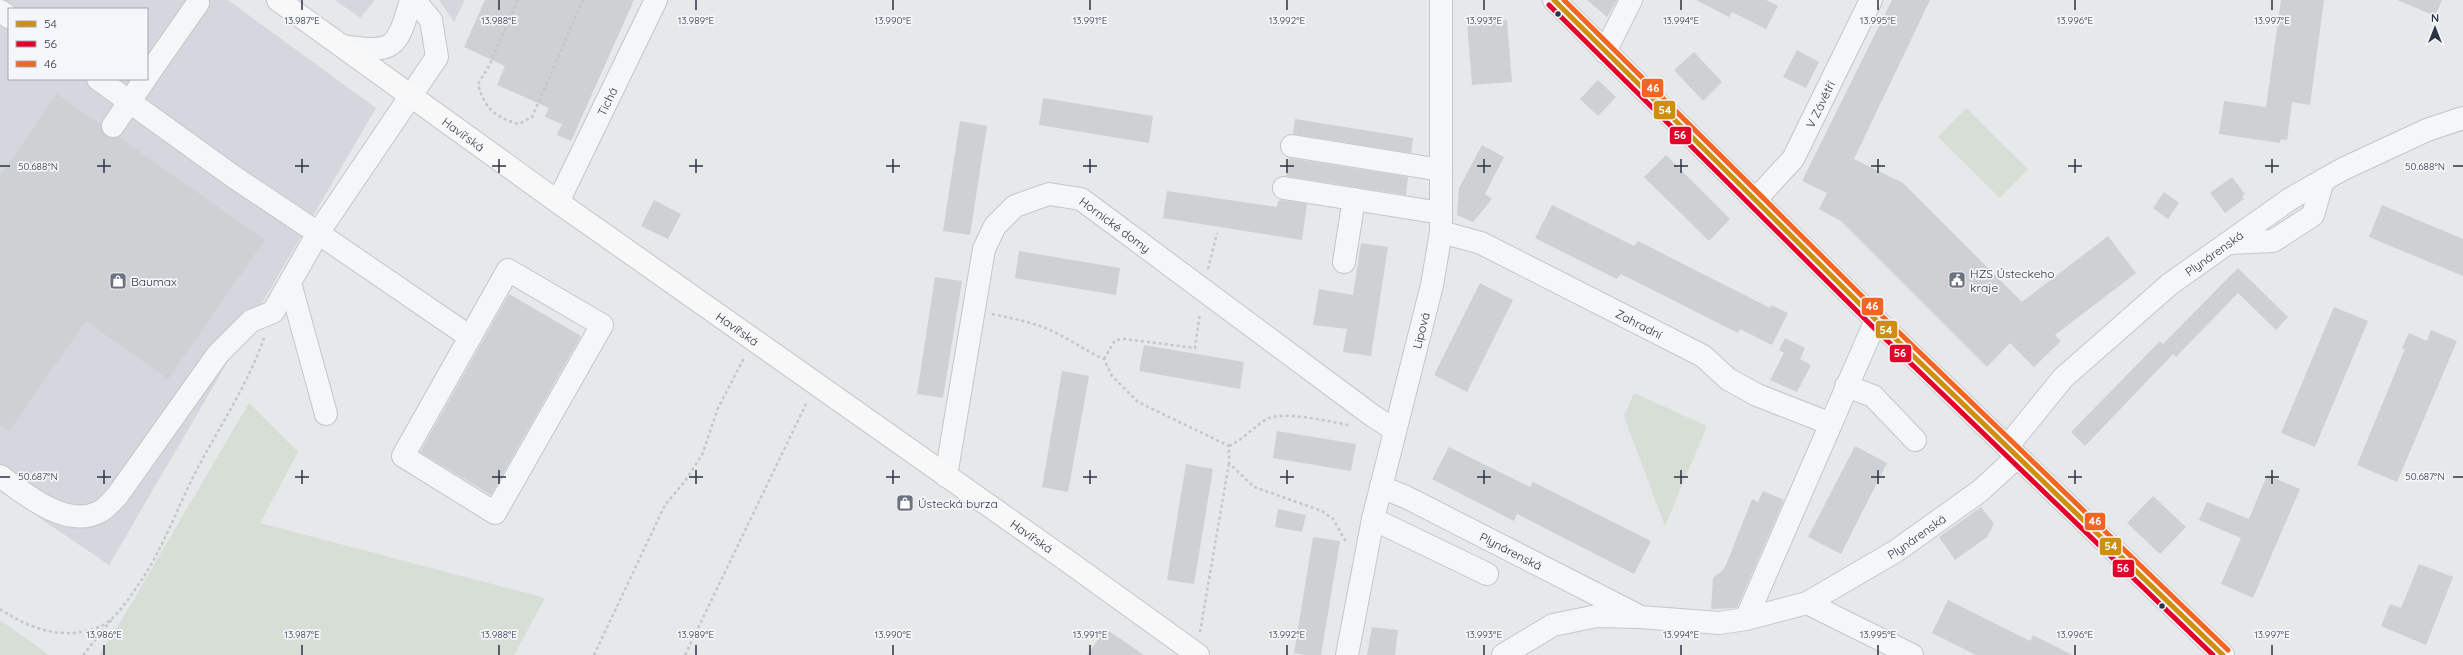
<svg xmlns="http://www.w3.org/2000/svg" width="2463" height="655" font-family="Quicksand,sans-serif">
	<rect width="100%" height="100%" fill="#e6e8ea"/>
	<path fill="#d4d7dd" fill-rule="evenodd" d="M0 0H228L376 108 109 565 0 491ZM9 9H147V79H9Z
		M335 0H375L360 18Z
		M439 0H465L454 22Z"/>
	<path fill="#d6ded6" d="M1966 108 2028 169 2000 198 1938 137Z
		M1634 393 1707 426 1665 526 1624 416Z
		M249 403 298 452 260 523 545 598 514 655H99L124 616Z
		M0 620 49 655H0Z"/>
	<path fill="#ced0d3" d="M485 0H634L571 141 557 135 562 124 545 117 549 108 497 85 505 66 464 47Z
		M1587 0H1617L1607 17Z
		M1696 0H1766L1778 6 1766 29 1732 12 1729 17Z
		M1892 0H1930L1854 159 1903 183 2022 302 2108 236 2136 273 2055 335 2061 341 2034 367 2010 343 1987 367 1841 221 1819 209 1827 193 1802 181Z
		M2281 0H2324L2310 105 2292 102 2287 140 2281 139 2280 143 2219 134 2224 101 2266 107Z
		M2397 0H2442L2435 16Z
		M1507 20 1512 82 1472 85 1467 22Z
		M1797 50 1819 62 1806 88 1783 77Z
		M1694 52 1722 82 1703 101 1674 70Z
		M1598 80 1616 97 1598 116 1580 99Z
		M57 94 101 125 106 136 112 138 119 137 265 240 168 379 86 321 9 431 0 425V176Z
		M1043 98 1153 116 1149 143 1039 125Z
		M1295 119 1413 138 1411 153 1293 134Z
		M960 121 987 126 970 235 943 231Z
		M1482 145 1504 157 1485 194 1492 199 1473 222 1457 215 1459 188Z
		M1666 155 1730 219 1709 241 1644 177Z
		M1289 158 1408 177 1406 195 1286 176Z
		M2232 177 2245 194 2242 197 2244 199 2225 213 2210 193Z
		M1167 191 1277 207 1278 201 1282 200 1307 204 1302 240 1163 218Z
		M2164 192 2179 203 2168 219 2153 208Z
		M654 200 681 214 668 239 641 226Z
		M1552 205 1634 246 1638 241 1770 308 1771 305 1788 313 1772 345 1740 329 1738 333 1621 274 1617 279 1535 238Z
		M2382 205 2463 239V276L2369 237Z
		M1361 243 1388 247 1371 356 1343 352 1347 329 1313 325 1319 289 1353 295Z
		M1019 251 1120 268 1116 295 1015 278Z
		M2238 268 2288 317 2276 330 2238 293 2176 357 2173 354 2085 446 2071 432 2160 341 2163 344Z
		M935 277 962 281 943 398 917 394Z
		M1480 283 1513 300 1467 392 1434 375Z
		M509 294 581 336 491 495 420 452Z
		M2334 307 2368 321 2315 447 2281 433Z
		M2431 330 2457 341 2397 482 2357 465 2405 349 2402 348 2409 333 2427 341Z
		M1785 338 1805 348 1800 359 1811 365 1797 392 1770 380 1784 353 1779 350Z
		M1144 345 1244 362 1240 389 1139 371Z
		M1062 371 1089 376 1068 492 1042 487Z
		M1277 431 1356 444 1351 471 1273 458Z
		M1855 446 1887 463 1841 554 1808 537Z
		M1449 447 1530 487 1533 482 1651 541 1634 574 1517 514 1514 521 1432 479Z
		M1186 464 1213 469 1194 584 1167 580Z
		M2267 475 2300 489 2253 598 2221 584 2241 538 2199 520 2207 502 2249 519Z
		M1763 491 1784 500 1737 608 1711 609 1713 578 1723 570 1726 565 1752 499 1758 502Z
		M2153 496 2186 527 2160 554 2127 523Z
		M1981 507 1994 524 1987 537 1955 560 1939 537Z
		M1278 509 1306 515 1302 532 1275 527Z
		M1313 537 1340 541 1321 655H1305L1294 653Z
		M2419 564 2453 577 2426 645 2381 626 2390 604 2401 608Z
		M1948 600 2030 641 2033 635 2072 655H1976L1932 633Z
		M1372 627 1398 630 1395 655H1367Z
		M1106 629 1144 655H1087Z"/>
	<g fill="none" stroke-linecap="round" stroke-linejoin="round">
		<g stroke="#c4c6c8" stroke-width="24">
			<g id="minor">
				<path d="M1554 0 1876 320 2223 655"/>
				<path d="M0 11 9 17"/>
				<path d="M343 46C395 54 397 48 411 0"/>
				<path d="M1605 52 1631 0"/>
				<path d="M147 76 198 3"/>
				<path d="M98 79 234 177 318 233 437 57 431 20 414 0"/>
				<path d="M113 126 145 79"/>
				<path d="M1292 146 1441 170"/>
				<path d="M1284 188 1441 213"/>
				<path id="s1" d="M1755 200 1793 159 1871 0"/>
				<path id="s2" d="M558 202 656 0"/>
				<path id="s3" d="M1441 232 1481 243 1703 356 1728 379 1757 395 1831 424"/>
				<path d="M2229 243 2273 241 2313 215 2323 180"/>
				<path d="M1344 262 1354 199"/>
				<path d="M508 270 602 325 495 513 403 456Z"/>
				<path d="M290 283 326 414"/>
				<path d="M1846 386 1873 396 1915 440"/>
				<path id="s4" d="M2007 447 2063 378 2170 284 2290 199 2343 169 2427 130 2463 118"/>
				<path d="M0 476C25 494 66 529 99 512 106 509 112 501 117 496L218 354 251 321 273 312 318 233 470 337"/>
				<path id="s5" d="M946 476 984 249 995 226 1015 206 1049 194 1081 199 1373 416 1395 430"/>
				<path id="s6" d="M1381 487 1406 497 1635 614"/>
				<path d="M1373 519 1487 574"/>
				<path d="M1807 603 1912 655"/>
				<path d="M1746 619 1876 320"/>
				<path id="s7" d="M1347 655 1373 519 1432 285 1441 232V0"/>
				<path id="s8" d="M1503 655 1553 625 1597 616 1640 617 1719 623 1746 619 1807 603 1896 551 1980 491 2017 457"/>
			</g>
		</g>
		<g stroke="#c2c5c8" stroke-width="24">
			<g id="major">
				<path id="s9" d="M278 0 558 202 1069 562 1198 655"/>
			</g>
		</g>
		<path stroke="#c5c6ca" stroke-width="2.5" stroke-dasharray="3 3" stroke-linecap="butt" d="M518 0 489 66 478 84C484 108 496 118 519 124L532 117 583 0
			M1208 269 1217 233
			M992 314C1015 319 1038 323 1058 334 1074 342 1088 352 1104 359L1112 376 1138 402 1229 446V463L1254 487 1322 511 1333 519 1345 540 1349 541
			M1104 359 1115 340 1125 339 1195 348 1200 313
			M1229 446C1244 439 1253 427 1267 419 1283 410 1330 422 1349 425
			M0 609C30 629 63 641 99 627 117 620 132 593 143 578 162 549 178 507 194 475 218 429 247 386 264 338
			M1200 632 1229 463
			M83 655 113 618
			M594 655 665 505 685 481 702 455 718 408 744 358
			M685 655 807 402"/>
		<use href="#minor" stroke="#f5f6f7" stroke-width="22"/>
		<use href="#major" stroke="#f8f8f8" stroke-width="22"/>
		<g stroke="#f4f6f9" stroke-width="8">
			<path id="bus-1" d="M1554 0 1876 320 2223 655"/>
		</g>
		<g stroke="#f4f6f9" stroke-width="8">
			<path id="bus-2" d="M1549 5 1871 325 2213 655"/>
		</g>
		<g stroke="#f4f6f9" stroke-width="8">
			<path id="bus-3" d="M1564 0 1881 315 2228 650"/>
		</g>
		<use href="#bus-1" stroke="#ce8f0e" stroke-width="5"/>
		<use href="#bus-2" stroke="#e4002b" stroke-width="5"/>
		<use href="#bus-3" stroke="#f26522" stroke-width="5"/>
	</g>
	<path fill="none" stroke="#2b3445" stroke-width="1.5" d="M302 0V10M499 0V10M696 0V10M893 0V10M1090 0V10M1287 0V10M1484 0V10M1681 0V10M1878 0V10M2075 0V10M2272 0V10M104 159V173M302 159V173M499 159V173M696 159V173M893 159V173M1090 159V173M1287 159V173M1484 159V173M1681 159V173M1878 159V173M2075 159V173M2272 159V173M0 166H10M97 166H111M295 166H309M492 166H506M689 166H703M886 166H900M1083 166H1097M1280 166H1294M1477 166H1491M1674 166H1688M1871 166H1885M2068 166H2082M2265 166H2279M2453 166H2463M104 470V484M302 470V484M499 470V484M696 470V484M893 470V484M1090 470V484M1287 470V484M1484 470V484M1681 470V484M1878 470V484M2075 470V484M2272 470V484M0 477H10M97 477H111M295 477H309M492 477H506M689 477H703M886 477H900M1083 477H1097M1280 477H1294M1477 477H1491M1674 477H1688M1871 477H1885M2068 477H2082M2265 477H2279M2453 477H2463M104 645V655M302 645V655M499 645V655M696 645V655M893 645V655M1090 645V655M1287 645V655M1484 645V655M1681 645V655M1878 645V655M2075 645V655M2272 645V655"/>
	<defs>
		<g id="civic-square" transform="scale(0.9)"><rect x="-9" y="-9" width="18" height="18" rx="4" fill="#6c737f" stroke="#f4f6f9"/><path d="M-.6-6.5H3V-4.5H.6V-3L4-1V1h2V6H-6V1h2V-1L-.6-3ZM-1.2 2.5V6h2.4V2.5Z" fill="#fff"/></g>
		<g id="shop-square" transform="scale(0.9)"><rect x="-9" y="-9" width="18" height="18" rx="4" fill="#6c737f" stroke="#f4f6f9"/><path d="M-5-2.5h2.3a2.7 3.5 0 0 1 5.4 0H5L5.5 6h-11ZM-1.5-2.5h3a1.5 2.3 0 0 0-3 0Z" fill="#fff"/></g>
	</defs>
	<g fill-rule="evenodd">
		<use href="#civic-square" x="1957" y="280"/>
		<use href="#shop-square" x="118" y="281"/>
		<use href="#shop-square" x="905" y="503"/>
	</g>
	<g fill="#2b3445" stroke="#f4f6f9" stroke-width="1.5">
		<circle cx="1558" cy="14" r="3.5"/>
		<circle cx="2162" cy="606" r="3.5"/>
	</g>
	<g text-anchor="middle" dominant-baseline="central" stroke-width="3.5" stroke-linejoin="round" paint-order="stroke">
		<g font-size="12" fill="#2b3445" stroke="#f4f6f9">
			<text stroke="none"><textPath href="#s2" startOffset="112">Tichá</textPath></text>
			<text stroke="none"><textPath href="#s1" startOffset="117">V Závětří</textPath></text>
			<text stroke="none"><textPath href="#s9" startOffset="229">Havířská</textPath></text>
			<text stroke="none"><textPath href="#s5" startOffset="395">Hornické domy</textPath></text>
			<text stroke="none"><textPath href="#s4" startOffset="285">Plynárenská</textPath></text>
			<text stroke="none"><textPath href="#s3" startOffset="219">Zahradní</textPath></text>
			<text stroke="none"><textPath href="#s9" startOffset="565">Havířská</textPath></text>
			<text stroke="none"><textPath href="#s7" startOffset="333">Lipová</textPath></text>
			<text stroke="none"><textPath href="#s9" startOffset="925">Havířská</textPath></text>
			<text stroke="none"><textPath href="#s8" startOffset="444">Plynárenská</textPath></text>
			<text stroke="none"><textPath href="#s6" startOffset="145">Plynárenská</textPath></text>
		</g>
		<g font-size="12" fill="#2b3445" stroke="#f4f6f9" text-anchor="start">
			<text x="1970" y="273">HZS Ústeckeho<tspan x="1970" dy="14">kraje</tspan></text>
			<text x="131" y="281">Baumax</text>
			<text x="918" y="503">Ústecká burza</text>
		</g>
	</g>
	<g font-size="10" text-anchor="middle" fill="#2b3445" stroke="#f4f6f9" stroke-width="3.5" stroke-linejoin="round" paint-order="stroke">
		<text x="302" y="24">13.987°E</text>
		<text x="499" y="24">13.988°E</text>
		<text x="696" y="24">13.989°E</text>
		<text x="893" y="24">13.990°E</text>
		<text x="1090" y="24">13.991°E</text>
		<text x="1287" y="24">13.992°E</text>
		<text x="1484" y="24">13.993°E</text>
		<text x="1681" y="24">13.994°E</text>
		<text x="1878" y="24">13.995°E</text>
		<text x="2075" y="24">13.996°E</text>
		<text x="2272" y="24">13.997°E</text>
		<text x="38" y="170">50.688°N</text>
		<text x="2425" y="170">50.688°N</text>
		<text x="38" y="480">50.687°N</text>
		<text x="2425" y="480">50.687°N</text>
		<text x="104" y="638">13.986°E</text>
		<text x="302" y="638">13.987°E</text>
		<text x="499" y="638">13.988°E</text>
		<text x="696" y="638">13.989°E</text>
		<text x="893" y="638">13.990°E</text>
		<text x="1090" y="638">13.991°E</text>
		<text x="1287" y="638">13.992°E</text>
		<text x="1484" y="638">13.993°E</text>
		<text x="1681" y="638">13.994°E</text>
		<text x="1878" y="638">13.995°E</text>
		<text x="2075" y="638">13.996°E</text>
		<text x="2272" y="638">13.997°E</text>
	</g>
	<g stroke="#f4f6f9" stroke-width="1.5">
		<rect x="1641" y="78" width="23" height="20" rx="4" fill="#f26522"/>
		<rect x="1653" y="100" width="23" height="20" rx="4" fill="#ce8f0e"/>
		<rect x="1669" y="126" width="23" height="19" rx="4" fill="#e4002b"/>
		<rect x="1861" y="297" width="23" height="19" rx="4" fill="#f26522"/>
		<rect x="1875" y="320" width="23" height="19" rx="4" fill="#ce8f0e"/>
		<rect x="1889" y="344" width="23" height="19" rx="4" fill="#e4002b"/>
		<rect x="2084" y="512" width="22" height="19" rx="4" fill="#f26522"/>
		<rect x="2099" y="537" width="23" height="19" rx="4" fill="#ce8f0e"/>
		<rect x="2112" y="559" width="23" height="19" rx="4" fill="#e4002b"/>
	</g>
	<g font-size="11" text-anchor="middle" font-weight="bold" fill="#fff">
		<text x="1653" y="92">46</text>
		<text x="1665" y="114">54</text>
		<text x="1680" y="139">56</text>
		<text x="1872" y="310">46</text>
		<text x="1886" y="334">54</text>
		<text x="1900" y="357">56</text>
		<text x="2095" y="525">46</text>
		<text x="2111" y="550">54</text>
		<text x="2123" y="572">56</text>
	</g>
	<rect x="8" y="8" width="140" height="72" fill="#f4f6f9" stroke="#a4a8b1"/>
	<rect x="16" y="21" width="20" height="6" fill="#ce8f0e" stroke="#a4a8b1"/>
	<text x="44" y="28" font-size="12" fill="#2b3445">54</text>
	<rect x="16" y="41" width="20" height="6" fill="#e4002b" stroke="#a4a8b1"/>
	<text x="44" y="48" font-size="12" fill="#2b3445">56</text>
	<rect x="16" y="61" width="20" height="6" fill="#f26522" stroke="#a4a8b1"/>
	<text x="44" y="68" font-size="12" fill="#2b3445">46</text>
	<g transform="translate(2435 28)" stroke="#f4f6f9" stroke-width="3" paint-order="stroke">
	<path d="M0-3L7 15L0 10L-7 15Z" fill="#2b3445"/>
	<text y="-6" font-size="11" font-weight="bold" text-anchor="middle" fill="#2b3445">N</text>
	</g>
</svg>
